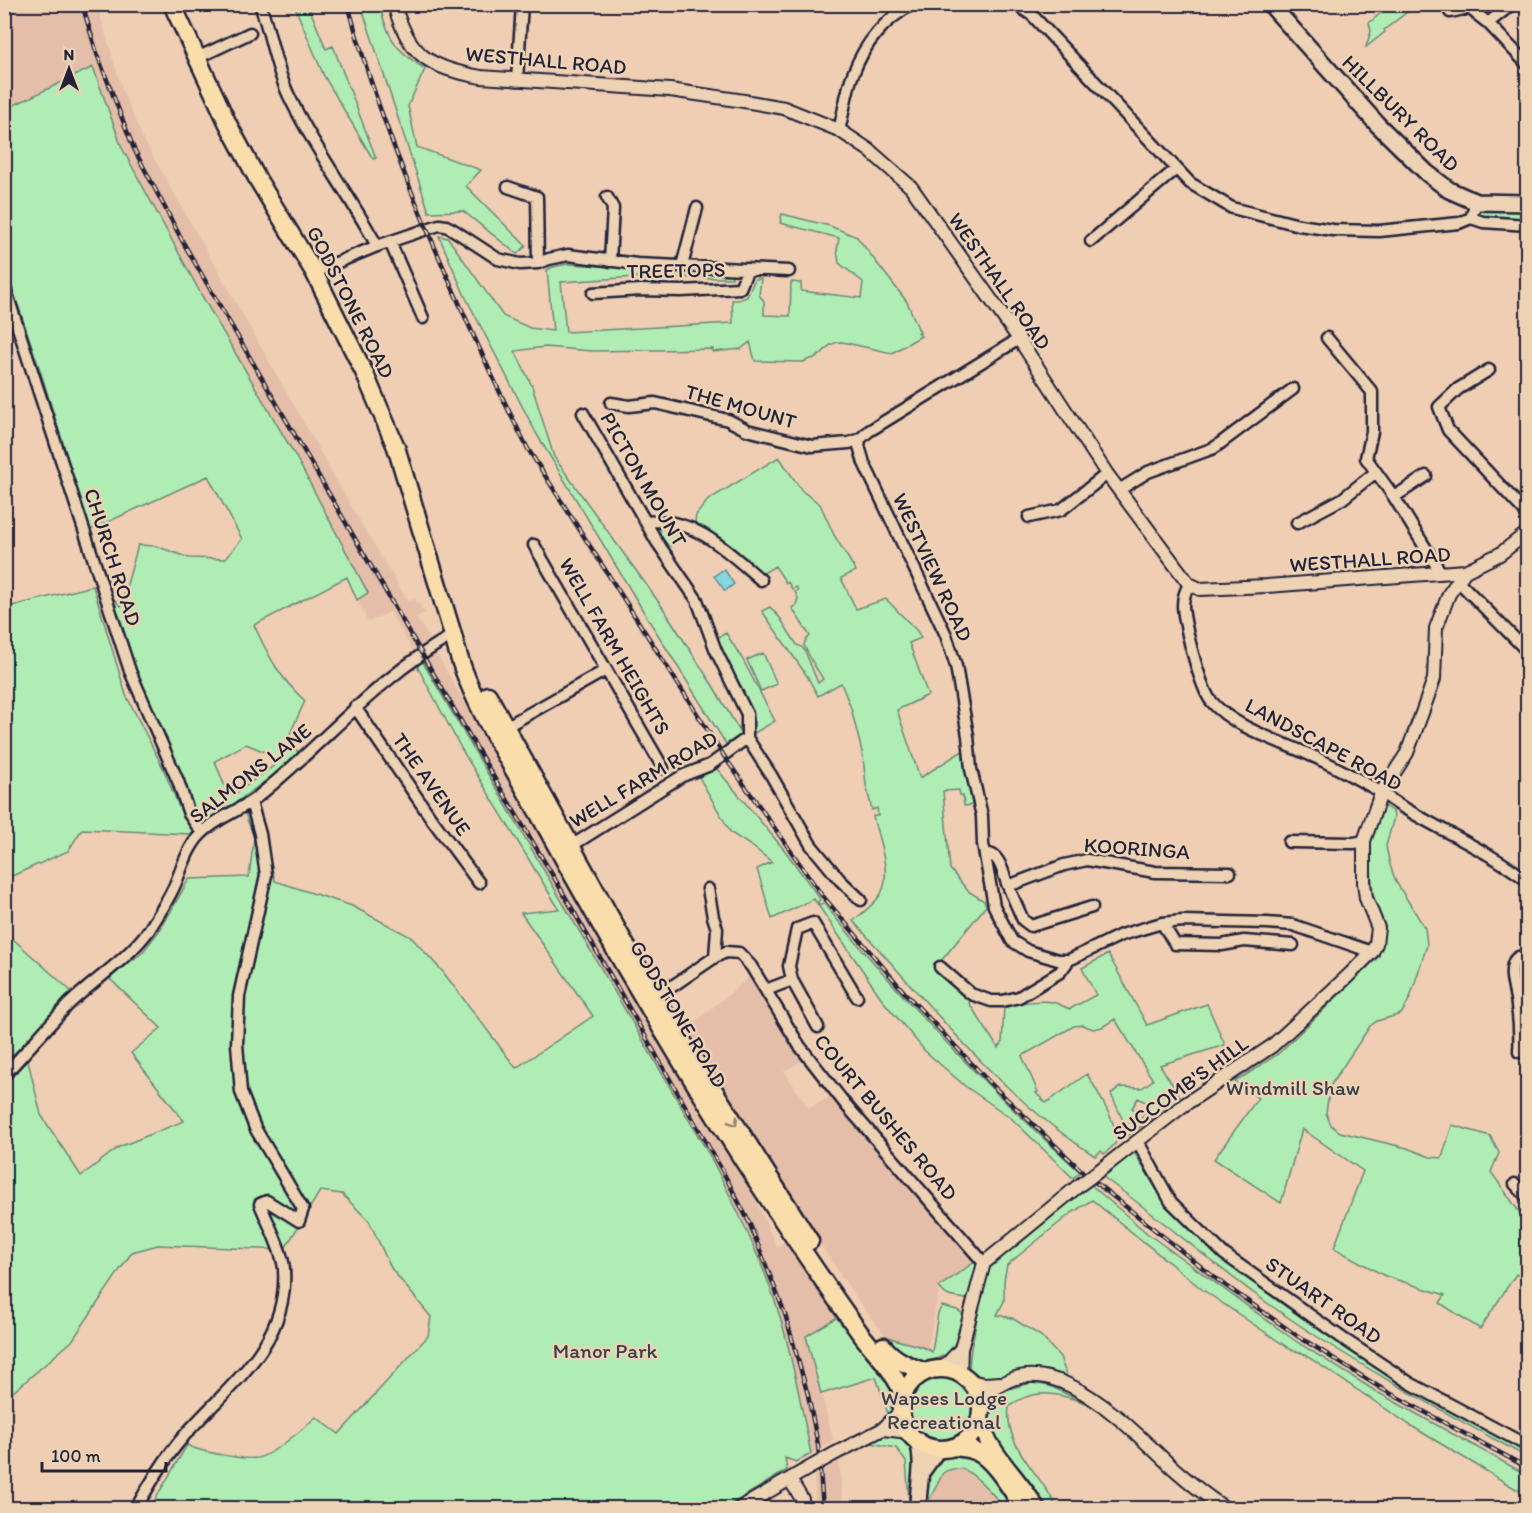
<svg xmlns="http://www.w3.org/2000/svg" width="1532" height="1513" font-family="Itim,sans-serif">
	<rect width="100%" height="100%" fill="#efceb3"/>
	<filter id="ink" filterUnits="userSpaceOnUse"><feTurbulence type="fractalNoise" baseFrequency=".0167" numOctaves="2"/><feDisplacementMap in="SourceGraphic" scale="12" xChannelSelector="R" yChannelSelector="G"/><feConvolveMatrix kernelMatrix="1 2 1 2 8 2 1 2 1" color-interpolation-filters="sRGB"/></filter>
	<g filter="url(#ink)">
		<path fill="#e4bea9" d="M4 5H97L123 92 143 139 226 285 347 499 408 602 415 599 425 613 415 618 425 630 431 644 565 879 752 1193 777 1247 784 1242 841 1315 807 1337 833 1439 811 1454 800 1396 781 1320 759 1259 736 1206 710 1156 421 659 414 653 390 612 368 622 357 600 368 593 202 296 122 148 93 67 5 110Z
			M751 976 801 1061 784 1071 809 1109 830 1097 973 1263 939 1287 928 1348 897 1342 886 1336 869 1315 842 1277 683 1032Z
			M839 1461 843 1508H816L814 1477Z
			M955 1469 964 1470 998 1500 1004 1508H926L941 1475Z"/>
		<path fill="#b0edb4" stroke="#698878" stroke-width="1.5" fill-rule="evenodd" d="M1392 4 1416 5 1384 30 1385 32 1366 47 1371 31 1369 23Z
			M294 5H308L326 49 333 46 376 158 373 159 324 76Z
			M361 5H379C390 40 393 48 425 69L408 106 417 147 481 170 466 186 526 246 517 254 463 211 429 212Z
			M93 67 122 148 202 296 296 457 368 593 357 600 347 577 254 625C269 657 279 677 305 701L287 740 301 755 205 825 196 813 139 679 111 596 121 606 138 545 156 546 189 558 225 559 242 539 208 476 90 530 41 373 5 267 4 110ZM246 744 270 754 276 764 236 793 228 795 215 761Z
			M1481 210 1527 211V221L1483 219 1479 216Z
			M782 214 830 226 857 237 907 302 920 333H918L921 336 892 353 842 342C825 343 828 351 817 357 812 360 808 358 804 362L755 361 750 342 741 349 713 352V349L592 351 545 347 515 351 532 386 554 457 663 608 713 686 742 735 726 744 645 614 536 433 465 296 439 236 448 238 503 316 530 328 553 331 547 270 553 267 567 264 732 273V278L637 277 561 282 566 332 733 323 732 300H738L747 297 755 279H761L759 295 764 301V315L790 316 791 282 801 283V291L861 298 863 282 839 263 837 250 839 238 780 223Z
			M779 457 802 491 820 504 834 535 856 571 841 578 856 609 886 599 917 631 921 638 909 643 928 695 897 710 920 778 964 750 972 805 964 806 963 796 960 795 959 790 943 791 950 869 968 891 984 901 986 906 941 961 976 991 969 1003 998 1048 1002 1044 1004 1006C1015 1003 1041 1000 1052 1002 1058 1003 1064 1007 1070 1009L1096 995 1082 968 1108 954 1147 1025 1207 1004 1225 1045 1160 1065 1181 1098 1127 1136 1126 1132 1140 1121 1149 1104 1138 1098 1132 1108 1138 1112 1133 1120 1125 1125 1111 1094 1120 1087 1142 1088 1153 1080 1115 1019 1102 1027 1093 1029 1083 1025 1074 1026 1022 1056 1038 1092 1036 1093 1046 1103 1087 1074C1094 1085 1119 1128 1117 1140 1115 1146 1108 1150 1104 1154L1101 1151 1095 1156C1000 1096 929 1003 853 921 861 914 871 907 878 898 895 878 878 839 873 816H878L877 808 872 810 866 785 863 756 851 708 841 683 818 696 807 676 762 611 770 607 780 618 797 645 802 647 805 651 818 683 823 679 813 663 804 645 806 640 810 636 792 608 796 605 798 598 795 592 798 590 796 587 792 589 788 582 786 583 775 566 762 574 759 573 695 523 696 515 708 500Z
			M665 525 685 532 668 548 707 606 716 633 719 637 726 633 743 660 775 721 751 735 753 724 749 709 720 645 704 606 662 542 660 534V527Z
			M93 586 126 695 163 768 182 814 195 831 190 834 82 829 68 851 5 879 4 608Z
			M763 653 777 684 761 691 747 660Z
			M421 659 710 1156C737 1209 764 1263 781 1320 794 1364 802 1409 811 1454L796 1462 785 1458 787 1470 725 1508H150L187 1445C199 1452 244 1460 257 1458 273 1455 304 1428 316 1417L339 1434 428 1336 431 1317 391 1268 369 1221 342 1194 320 1191 284 1250 158 1245 132 1252 72 1341 5 1399V1084L28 1061 41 1115 81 1176 119 1147 184 1121 131 1053 161 1028 109 978 142 953 162 927 189 879 249 877 254 838 244 811H248L262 828 275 881 352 906 411 937 443 972 516 1068 593 1016 521 913 559 909 462 750 416 664Z
			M717 769 786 852 820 899 818 902 820 905 823 903 826 906C904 1002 989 1090 1080 1172L1073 1178 1011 1118 965 1086 925 1051 884 1002 814 899 772 919 757 869 772 862 753 847 731 833 699 777Z
			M1384 806 1393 812 1394 817 1386 846 1390 865 1396 882 1425 928 1427 945 1410 998 1403 1011 1401 1014 1377 1021 1370 1026 1330 1086 1326 1113 1331 1125 1340 1132 1407 1148 1430 1157 1442 1158 1452 1125 1490 1136 1499 1153 1491 1172 1527 1223V1281L1516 1274 1480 1329 1440 1303 1445 1295 1385 1276 1334 1248 1363 1171 1302 1129 1281 1203 1214 1159 1258 1098 1235 1082 1278 1054 1379 956 1385 926 1373 895 1369 841 1381 808Z
			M4 931 71 991 29 1040 5 1061Z
			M1134 1152 1167 1207 1223 1259 1355 1354 1452 1410 1527 1450V1457C1441 1410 1354 1364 1273 1307 1214 1266 1161 1218 1103 1177Z
			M1090 1184 1148 1234 1297 1342 1377 1392 1527 1475V1492L1516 1489 1413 1427 1302 1353 1290 1349 1203 1290 1092 1200 1070 1214 1007 1265 1004 1280V1301L997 1315 1012 1318 1041 1336 1060 1357 1067 1377C1051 1368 1030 1370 1012 1375 1006 1376 1000 1380 994 1380 984 1381 976 1374 969 1368L971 1348 988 1265Z
			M976 1261 979 1266 968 1300C954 1294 950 1302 939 1287Z
			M942 1306 957 1310 963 1314 964 1319C952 1353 951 1359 914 1362L887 1341 886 1336C899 1343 923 1344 932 1352L938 1313Z
			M841 1315 896 1389 894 1409 889 1417 876 1377 821 1394 806 1336Z
			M943 1376C965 1379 984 1398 975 1421 972 1429 966 1433 959 1437 920 1461 879 1387 943 1376Z
			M1032 1383 1050 1386 1085 1403C1059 1393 1032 1387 1009 1407 1004 1448 1042 1474 1057 1508H1044L1018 1468 990 1430 987 1407 992 1398 1004 1390Z
			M892 1433 903 1439 917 1454 909 1500 906 1462 896 1448 871 1443 874 1438Z
			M956 1453 971 1454 984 1465 1015 1508H1004C997 1498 973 1472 962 1469 955 1468 949 1469 943 1473L925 1508C927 1477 922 1465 956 1453Z"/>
		<path fill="#86d7df" stroke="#5e8f9d" stroke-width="1.5" d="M724 569 734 584 725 591 714 576Z"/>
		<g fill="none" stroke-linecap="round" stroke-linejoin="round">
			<g stroke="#22223b" stroke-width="15">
				<path id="minor" d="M260 4C271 35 275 67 289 96 314 149 350 195 377 246
					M1015 4 1032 15 1190 183 1232 208 1299 225 1333 230 1379 231 1459 223 1471 218 1476 202
					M1450 12 1469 8 1488 23 1528 65
					M1488 23 1512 4
					M197 58 250 33
					M517 80 522 4
					M839 130C844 112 846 91 853 74 865 43 883 20 913 4
					M508 187 537 197 538 263
					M607 197 613 208 610 261
					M1471 218 1483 222 1528 225
					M1091 241 1176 169
					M390 242 423 318
					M682 266 697 208
					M314 272 377 246 439 225 446 226 452 229 498 259 520 264 538 263 549 259 568 255 637 264 789 271
					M4 285 130 671 178 781 189 814 202 833
					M593 293 641 290 681 291 740 288 748 269
					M1327 338 1372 392V432L1366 458 1394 497 1441 573
					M1019 339 869 431 860 439 859 446 864 463 946 635 956 666 968 736 971 769 982 816 983 844 994 906 1012 941 1028 951 1058 960H1069
					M1489 370 1458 389 1439 407 1448 430 1528 515
					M611 403 629 406 655 403 728 420 747 430 812 446 849 443 860 439
					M583 413 657 542 697 600 716 651 747 714V738L771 775 811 845 840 880 861 900
					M1119 490 1148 472 1214 448 1293 389
					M1394 497 1426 476
					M1029 517 1061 510 1107 474
					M647 522C694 516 728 552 761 580
					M1297 523 1342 499 1376 472
					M534 545 663 768
					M1458 581 1528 652
					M1189 584C1185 592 1183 597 1183 606 1184 624 1200 687 1211 701 1235 730 1290 744 1323 761 1342 770 1361 781 1379 791 1388 797 1396 804 1406 809 1446 833 1490 852 1528 881
					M355 707 431 818 479 883
					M502 729 606 670
					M1289 842 1354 843 1364 841
					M568 848 682 776 710 765 747 738
					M985 854C1000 852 1003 874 1008 886L1064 865 1087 860 1155 872 1230 873
					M1008 886 1023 920 1031 926 1092 907
					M708 889 713 917 717 929 715 957
					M1162 923 1175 944 1222 945 1244 941 1293 945
					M940 967 971 994 991 1001H1003L1019 997 1060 972 1069 960 1121 935 1162 923 1183 921 1267 923 1293 925 1372 952
					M792 980 789 966 797 929 813 923 857 997
					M766 990 792 980 818 1027
					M655 998 715 957 726 952 739 953 751 966 799 1045 846 1105 984 1263
					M1519 1052C1520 1037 1519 1021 1517 1006 1516 992 1509 977 1513 964 1515 957 1521 955 1528 956
					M4 1075C26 1052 47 1027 69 1004 95 979 127 960 149 930 158 916 167 902 174 887 182 869 187 848 201 834 218 816 243 810 261 794 326 741 379 676 453 635
					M1138 1142 1171 1202 1224 1254 1345 1340 1410 1383 1528 1446
					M1515 1184 1528 1198
					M136 1508C150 1484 165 1458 184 1436 229 1385 289 1344 284 1269 283 1252 267 1221 260 1204L267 1201 299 1221 303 1209 255 1128 241 1092 237 1044 239 996 266 875 260 834 251 802"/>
			</g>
			<g stroke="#22223b" stroke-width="16">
				<path id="tertiary" d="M394 4C409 57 429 67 481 77L670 90 744 101 784 108 839 130 869 150 911 187 1019 339 1107 474 1189 584 1200 589 1267 586 1465 571 1500 554 1528 532
					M1108 1164 1184 1105 1272 1046 1349 975 1372 952 1376 944 1378 928 1366 898 1364 883V841L1381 793 1407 753 1422 713 1434 679 1436 628 1449 594 1465 571
					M942 1369 961 1349
					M960 1374 961 1349 984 1263 1077 1187
					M970 1381 984 1384 1000 1383
					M981 1403C1040 1329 1126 1425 1171 1466 1188 1481 1206 1496 1225 1508
					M883 1429 909 1432
					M834 1454 883 1429 902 1410
					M790 1480 802 1499 803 1508
					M740 1508 802 1472"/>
			</g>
			<g stroke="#22223b" stroke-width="20">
				<path id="secondary" d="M1270 4 1378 125 1427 173 1449 190 1476 202 1528 203
					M918 1441C925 1466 918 1483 918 1508
					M923 1470 938 1449"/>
			</g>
			<g stroke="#22223b" stroke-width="21">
				<path id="trunk" d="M172 4 228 124 258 180 314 272 364 372 396 447 453 635C467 698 510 761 541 818 619 961 702 1101 793 1236 815 1269 837 1301 860 1333 877 1355 893 1369 904 1396
					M488 695 655 998 810 1241
					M883 1346C894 1360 909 1366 925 1372
					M901 1409a40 40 0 1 1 80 0a40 40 0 1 1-80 0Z
					M980 1419C988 1454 1019 1478 1036 1508
					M954 1447C964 1448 974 1449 982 1455 997 1465 1013 1492 1023 1508"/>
			</g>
			<use href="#minor" stroke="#edd2b4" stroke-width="10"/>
			<use href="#tertiary" stroke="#edd2b4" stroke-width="12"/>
			<use href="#secondary" stroke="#edd2b4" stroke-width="15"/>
			<use href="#trunk" stroke="#f9deab" stroke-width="16"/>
			<g stroke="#22223b" stroke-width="4.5">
				<path id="rail" d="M82 4 97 54 134 149 184 244 480 754 562 891 722 1170 749 1222 785 1314 808 1395 818 1445 823 1508
					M348 4C372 96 407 184 445 271 471 331 498 391 528 449L726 759 821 894 905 993 991 1084 1085 1174 1219 1281 1296 1335 1384 1390 1528 1468"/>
			</g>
			<use href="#rail" stroke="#edd2b4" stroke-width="2" stroke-dasharray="7" stroke-linecap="butt"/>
			<g stroke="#22223b" stroke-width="16" stroke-linecap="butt">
				<path id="tertiary-bridge" d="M1077 1187 1108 1164
					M802 1472 834 1454"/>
			</g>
			<use href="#tertiary-bridge" stroke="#edd2b4" stroke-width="12"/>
		</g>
		<defs><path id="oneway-chevron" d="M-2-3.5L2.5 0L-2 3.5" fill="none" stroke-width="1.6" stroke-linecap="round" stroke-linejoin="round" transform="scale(1.5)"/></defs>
		<use stroke="#8e8073" href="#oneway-chevron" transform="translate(734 1122) rotate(58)"/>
	</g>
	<g text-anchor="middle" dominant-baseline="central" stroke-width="5" stroke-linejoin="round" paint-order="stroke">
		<g font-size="21" fill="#22223b" stroke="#edd2b4">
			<text transform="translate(546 60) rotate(5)">WESTHALL ROAD</text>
			<text transform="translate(1401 113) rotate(45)">HILLBURY ROAD</text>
			<text transform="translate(676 270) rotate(-1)">TREETOPS</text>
			<text transform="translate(1000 281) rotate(55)">WESTHALL ROAD</text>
			<text transform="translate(351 302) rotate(63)">GODSTONE ROAD</text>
			<text transform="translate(741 406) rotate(16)">THE MOUNT</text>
			<text transform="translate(644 479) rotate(60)">PICTON MOUNT</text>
			<text transform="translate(113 557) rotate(72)">CHURCH ROAD</text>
			<text transform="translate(1370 559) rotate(-4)">WESTHALL ROAD</text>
			<text transform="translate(933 567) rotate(65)">WESTVIEW ROAD</text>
			<text transform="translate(615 646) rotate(60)">WELL FARM HEIGHTS</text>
			<text transform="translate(1324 744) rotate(28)">LANDSCAPE ROAD</text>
			<text transform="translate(250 773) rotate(-38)">SALMONS LANE</text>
			<text transform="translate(643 779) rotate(-31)">WELL FARM ROAD</text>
			<text transform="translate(432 784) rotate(55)">THE AVENUE</text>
			<text transform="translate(1137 848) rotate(4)">KOORINGA</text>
			<text transform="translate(679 1014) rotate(59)">GODSTONE ROAD</text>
			<text transform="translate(1180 1088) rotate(-36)">SUCCOMB'S HILL</text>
			<text transform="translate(886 1117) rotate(50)">COURT BUSHES ROAD</text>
			<text transform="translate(1324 1300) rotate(35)">STUART ROAD</text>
		</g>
		<g font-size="21" fill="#37404d" stroke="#edd2b4">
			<text x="1293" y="1087">Windmill Shaw</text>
			<text x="605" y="1350">Manor Park</text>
			<text x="944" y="1397">Wapses Lodge<tspan x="944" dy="24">Recreational</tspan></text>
		</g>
	</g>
	<rect width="1532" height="1513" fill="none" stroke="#edd2b4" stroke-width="24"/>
	<rect x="12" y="12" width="1508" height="1489" fill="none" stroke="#22223b" stroke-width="2" filter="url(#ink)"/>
	<g transform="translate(69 69)" stroke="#edd2b4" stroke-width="4.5" paint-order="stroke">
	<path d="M0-4.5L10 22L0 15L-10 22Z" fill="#22223b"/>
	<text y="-9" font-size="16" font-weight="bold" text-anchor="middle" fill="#22223b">N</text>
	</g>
	<path d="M42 1462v9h124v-9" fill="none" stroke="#22223b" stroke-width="3"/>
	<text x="51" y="1462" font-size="18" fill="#22223b" stroke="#edd2b4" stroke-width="4.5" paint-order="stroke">100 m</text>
</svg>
